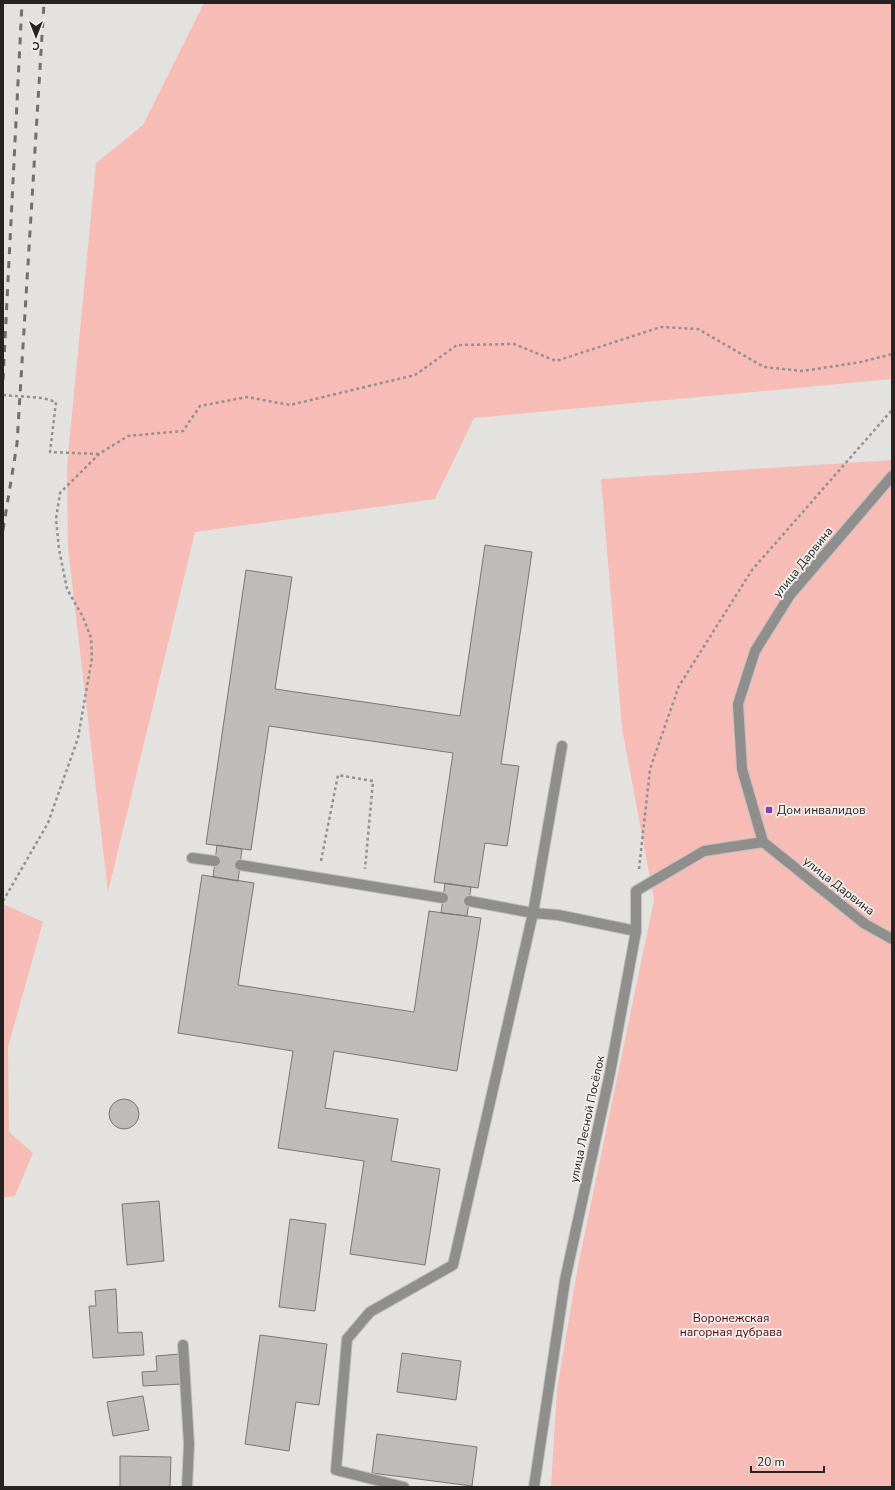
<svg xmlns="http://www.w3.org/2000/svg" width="895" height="1490" font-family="'Nunito Sans',sans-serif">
	<rect width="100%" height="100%" fill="#e4e2df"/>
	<path fill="#f8bcb7" d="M204 3H892V379L474 418 435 499 195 532 108 892 68 548 67 466 96 163 143 125Z
		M892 460V1487H551L557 1389 578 1266 654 900 622 728 601 479Z
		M3 904 43 922 8 1047 9 1132 33 1153 15 1196 3 1198Z"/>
	<path fill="#bfbbb9" stroke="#7a7674" d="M485 545 532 552 501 764 519 766 507 846 485 843 478 888 434 882 453 753 269 726 251 850 206 844 246 570 292 577 275 689 460 716Z
		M217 845 242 849 238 881 213 877Z
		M202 875 254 883 238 985 414 1012 429 911 481 918 457 1071 334 1051 325 1108 398 1119 391 1161 440 1169 425 1265 350 1254 364 1161 278 1148 293 1051 178 1033Z
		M445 883 471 887 467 916 441 913Z
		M109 1114a15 15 0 1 1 30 0a15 15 0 1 1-30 0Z
		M159 1201 164 1261 127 1265 122 1204Z
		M290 1219 326 1224 315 1311 279 1307Z
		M116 1289 118 1333 142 1332 144 1355 93 1358 89 1306H96L95 1291Z
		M260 1335 327 1344 319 1405 296 1402 289 1451 245 1444Z
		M402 1353 461 1361 456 1400 397 1392Z
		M180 1354 182 1384 143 1386 142 1372 157 1371 156 1356Z
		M143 1396 149 1430 113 1436 107 1402Z
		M377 1434 477 1447 472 1486 372 1473Z
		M120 1456 171 1457 170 1487H120Z"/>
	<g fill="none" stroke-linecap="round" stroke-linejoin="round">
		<g stroke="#c2c0bd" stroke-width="12">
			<path id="service" d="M192 858 215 861
				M240 865 443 898
				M469 901 533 913 558 915 636 931
				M404 1487 336 1470 347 1339 370 1312 453 1265 533 913 562 746"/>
		</g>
		<g stroke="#c2c0bd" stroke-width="12">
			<path id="minor" d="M892 476 790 595 755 651 738 704 742 769 763 842 865 924 892 939
				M183 1345 189 1444 187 1487
				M534 1487 565 1280 610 1073 636 931V891L704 851 763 842"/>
		</g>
		<path stroke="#92918f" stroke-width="2.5" stroke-dasharray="3 3" stroke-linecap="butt" d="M3 395 43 398 56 402 50 452 98 454
			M321 861 338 775 373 781 365 869
			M639 869 650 769 679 686 752 570 892 410
			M3 901 48 823 78 738 92 658 91 638 83 617 67 589 59 549 56 519 60 493 99 454 128 436 183 431 200 406 247 397 290 405 415 375 457 345 514 344 556 361 661 327 698 329 764 367 803 371 861 362 892 354"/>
		<use href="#service" stroke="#8e8e8c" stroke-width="10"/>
		<use href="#minor" stroke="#8e8e8c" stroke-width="10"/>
		<path stroke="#71706e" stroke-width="3" stroke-dasharray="7 7" stroke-linecap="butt" d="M3 380 22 3
			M3 530 17 444 44 3"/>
	</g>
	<rect fill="#8342b7" stroke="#f2efec" stroke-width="1.5" x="765" y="806" width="8" height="8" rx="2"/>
	<g text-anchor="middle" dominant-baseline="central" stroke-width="3.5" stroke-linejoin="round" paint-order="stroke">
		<g font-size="12" fill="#252423" stroke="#f2efec">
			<text transform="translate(803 562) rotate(-51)">улица Дарвина</text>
			<text transform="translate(839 886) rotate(38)">улица Дарвина</text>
			<text transform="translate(587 1119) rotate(-78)">улица Лесной Посёлок</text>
		</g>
		<g font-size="12" fill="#252423" stroke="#f2efec" text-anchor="start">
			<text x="777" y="810">Дом инвалидов</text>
		</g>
		<g font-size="12" fill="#54010b" stroke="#f2efec">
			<text x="731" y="1318">Воронежская<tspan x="731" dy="14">нагорная дубрава</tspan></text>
		</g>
	</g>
	<rect width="895" height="1490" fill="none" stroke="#252423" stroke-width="8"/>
	<g transform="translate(36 36) rotate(180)" stroke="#f2efec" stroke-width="3" paint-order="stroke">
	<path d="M0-3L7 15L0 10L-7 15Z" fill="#252423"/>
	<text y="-6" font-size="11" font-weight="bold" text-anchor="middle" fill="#252423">С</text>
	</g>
	<path d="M751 1466v6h73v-6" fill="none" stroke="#252423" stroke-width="2"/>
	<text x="757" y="1466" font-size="12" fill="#252423" stroke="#f2efec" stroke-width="3" paint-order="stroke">20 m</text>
</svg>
